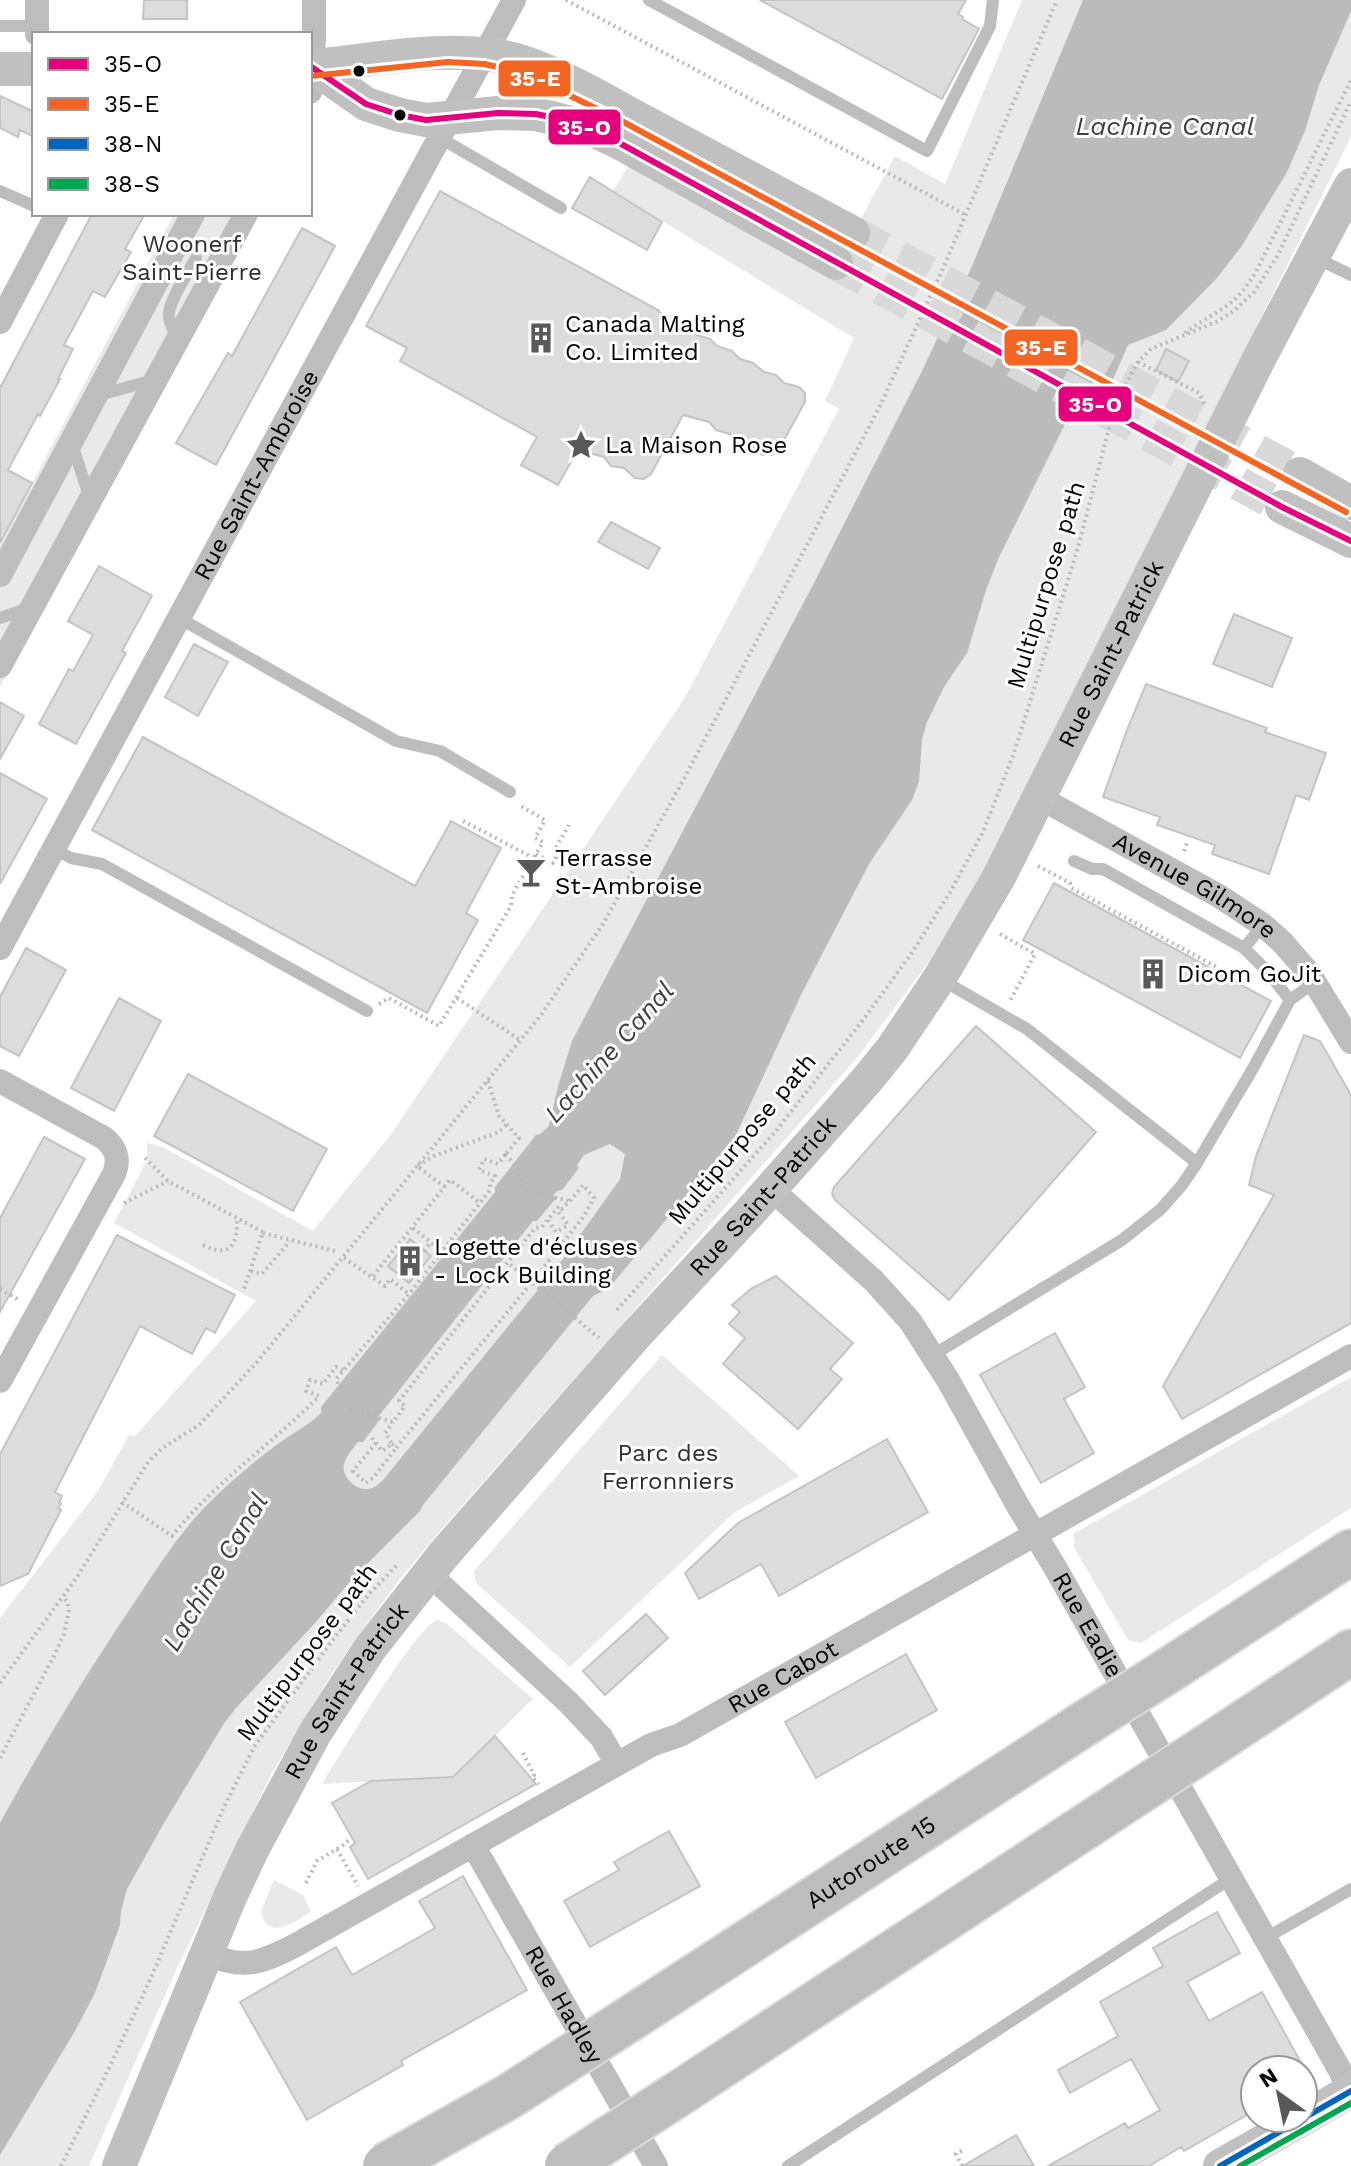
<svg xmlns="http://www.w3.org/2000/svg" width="1351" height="2166" font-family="'Work Sans',sans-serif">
	<rect width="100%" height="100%" fill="#fff"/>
	<path fill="#e9e9e9" d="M1022 0H1351V137L1003 835 966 902 928 963 856 1059 440 1531 400 1579 354 1641 326 1683 272 1773 178 1966 89 2166H0V1618L98 1491 129 1435 135 1436 256 1301 114 1223 147 1160V1143L163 1147 313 1231 392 1133 684 699 839 409 825 401 854 338 613 191 629 165 829 277 895 156 945 184Z
		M174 214H257L0 687V544Z
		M662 1355 799 1476 735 1512 570 1667 476 1583 474 1571Z
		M1351 1377V1508L1141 1643 1128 1640 1073 1546 1075 1541 1073 1534Z
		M437 1620 446 1623 533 1699 453 1777 322 1784C340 1756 414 1629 437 1620Z
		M274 1880 303 1895 311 1912C295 1921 267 1943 261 1911Z"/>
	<path fill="#bbb" fill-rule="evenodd" d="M1083 0H1351V11L1319 85 1305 131 1286 174 1241 247 1217 278 1166 330 1128 345 1095 420 1071 412 999 557 986 590 967 653 944 687 927 722 922 739 919 782 912 800 869 864 802 993 735 1137 609 1288 593 1296 423 1505 420 1511 352 1579 316 1622 235 1709 223 1725 164 1823 127 1889 121 1911 120 1925 95 1993 75 2031 0 2155V1823C41 1748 86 1674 134 1603 156 1570 179 1533 207 1505 230 1482 255 1460 282 1441 293 1433 306 1426 317 1417L321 1413V1407L495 1192V1187L536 1135 540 1134 549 1126 558 1086 572 1041 815 581 920 375 972 266ZM610 1144 625 1154 620 1179 563 1259 383 1480C379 1484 374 1489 367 1489 355 1490 341 1476 344 1464 346 1456 353 1449 358 1442H363L381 1418 378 1417 533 1221H537L557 1197 553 1196 557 1191 562 1190 579 1168 577 1165 584 1155Z"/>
	<path fill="#dcdcdc" stroke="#c4c4c4" stroke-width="2" d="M144 0H187V19H143Z
		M760 0H966L958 14 963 17 962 19 979 29 942 99Z
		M0 96 34 112V137L20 130 18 137 0 128Z
		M590 177 662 222 647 250 572 208Z
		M440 191 658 310 669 323 687 326 697 335 710 339 717 346 732 351 740 359 753 363 764 372 776 375 784 383 799 387 805 393V402L779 449 772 455H762L752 446 739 442 730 434 716 430 709 422 683 415 651 474 644 479 635 478 624 468 611 466 604 457 585 452 582 456 576 453 558 485 521 465 537 437 400 361 407 348 366 326Z
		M92 214H145L125 249 131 252 105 297 93 291 64 345 73 349 58 379H60L40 416 38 414 8 470 32 483 0 543V388Z
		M302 228 335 246 216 465 176 443 228 353 232 356Z
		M1166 349 1189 361 1178 382 1156 370Z
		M611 522 660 548 648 569 598 542Z
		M99 566 152 596 122 651 126 653 76 744 39 724 69 669 73 671 93 635 68 621Z
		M1234 614 1292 638 1272 687 1213 664Z
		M194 644 228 662 198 716 165 697Z
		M1146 684 1267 728 1265 732 1326 753 1309 800 1296 795 1269 874 1212 854 1215 845 1157 825 1160 817 1103 797 1127 730Z
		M0 702 24 716 0 759Z
		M143 737 415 886 451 821 501 848 466 913 478 920 427 1013 92 830Z
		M0 773 47 799 0 884Z
		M1054 883 1271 1001 1240 1058 1023 940Z
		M26 948 66 970 19 1056 0 1046V997Z
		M119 998 161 1021 114 1111 71 1088Z
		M976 1026 1096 1132 949 1300 835 1200 832 1194 834 1187Z
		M1304 1035 1320 1041 1351 1095V1323L1182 1419 1163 1386 1274 1195 1249 1185 1256 1156Z
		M188 1074 327 1149 293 1211 154 1136Z
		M44 1137 85 1159 0 1312V1218Z
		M117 1235 235 1295 215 1333 206 1328 192 1354 140 1326 55 1492 62 1496 59 1503 61 1504 58 1508 61 1510 28 1574 0 1586V1454Z
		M410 1239 431 1256 409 1283 388 1266Z
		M776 1276 853 1343 830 1369 842 1379 798 1429 723 1364 745 1338 729 1324 740 1312 732 1305 752 1288Z
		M1055 1333 1085 1387 1064 1399 1094 1453 1041 1483 980 1375Z
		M887 1439 928 1512 779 1596 761 1564 699 1599 685 1573 738 1523Z
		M646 1614 668 1638 605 1695 583 1671Z
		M906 1654 937 1710 816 1778 785 1722Z
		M495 1736 536 1784 368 1879 350 1847 355 1843 332 1803 371 1781 453 1777Z
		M669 1831 700 1886 590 1947 564 1901 619 1870 614 1862Z
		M463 1876 527 1990 401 2061 403 2065 307 2120 240 2002 336 1947 352 1975 435 1928 419 1901Z
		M1217 1912 1240 1953 1187 1982 1209 2021 1262 1992 1305 2070H1255V2106L1245 2112 1247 2115 1184 2151 1181 2147 1149 2166H1048L1125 2123 1128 2128 1160 2110 1131 2059 1070 2093 1058 2070 1118 2036 1100 2002 1163 1966 1153 1948Z
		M1016 2135 1034 2166H963Z"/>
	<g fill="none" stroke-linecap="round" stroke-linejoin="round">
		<path stroke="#d9d9d9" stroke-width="34" stroke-dasharray="34 17" stroke-linecap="butt" d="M853 233 1300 474
			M836 263 1282 507"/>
		<g stroke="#dbdbdb" stroke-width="48">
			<g id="highway">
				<path d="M1166 1672 1351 1552"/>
				<path d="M1207 1747 1351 1652"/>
				<path id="s7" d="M631 2018 1090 1720"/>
				<path d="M675 2096 1132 1796"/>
			</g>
		</g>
		<path stroke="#b8b8b8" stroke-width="4" stroke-dasharray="2 4" stroke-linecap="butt" d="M566 0 966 215
			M1185 333C1198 323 1212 316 1225 307 1239 298 1247 285 1256 272L1351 80
			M1138 362 1199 393 1205 405
			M463 821 534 858
			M1184 851 1188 840
			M536 854 553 863 556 857 555 849 569 825
			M1038 866 1070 883 1071 888 1237 978
			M1000 934 1035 954 1010 1001
			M457 998 520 1040
			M379 1004 389 998 439 1026 511 906 512 895 543 842 535 838 545 820 519 805
			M488 1081 499 1116 519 1138 505 1155
			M505 1155 514 1163 525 1190 569 1201 562 1209 559 1206 542 1227 535 1228 399 1401 405 1406 393 1422 352 1410 336 1379 409 1294 490 1190V1184L495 1176 479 1170 484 1159 498 1164Z
			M145 1158 168 1181 263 1232 244 1289
			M445 1187 417 1166 434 1156 499 1132 506 1125
			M570 1201 583 1185 594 1198 584 1216 532 1282 599 1338
			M124 1203 168 1181
			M548 1220 556 1232 568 1225 556 1209
			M413 1228 442 1251
			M263 1233 335 1251
			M203 1245C230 1259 238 1244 237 1218
			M424 1251 431 1242
			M344 1258 385 1286 390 1279 409 1294
			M251 1271 262 1274 290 1241
			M373 1276 450 1180 480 1203
			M0 1289 19 1300
			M617 1310 775 1132 863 1020 911 954 949 894 983 832 1014 753 1077 551 1111 421 1124 387 1138 362 1151 349 1218 321 1235 310 1254 292 1278 255 1351 101
			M372 1438 382 1451 392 1444 385 1433 393 1422
			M376 1443 353 1471 366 1483 373 1478 396 1448
			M392 1444 396 1448 532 1282 508 1263
			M122 1502 172 1536C215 1482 271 1445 319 1396L306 1391 310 1380 323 1384 336 1367 343 1370
			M0 1683 77 1577 148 1462 161 1449 199 1425 257 1362 541 1015 603 924 685 777 880 406 941 273 1057 0
			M523 1753 534 1775 532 1777 539 1784
			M0 1758 54 1656 64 1634 69 1610 67 1601 63 1597
			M337 1849 358 1886
			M306 1883 317 1861 342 1846 349 1840
			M61 2166 110 2066 150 1980 224 1807 254 1747 335 1637 370 1593 397 1565
			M962 2166 956 2154 965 2149"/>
		<path stroke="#bdbdbd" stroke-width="12" d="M649 0 927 151 990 26 993 0
			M0 26H37
			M440 138 561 208
			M0 191 34 206
			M1316 258 1351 275
			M178 339C174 331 168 322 169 313 171 297 188 273 196 258
			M99 395 154 380
			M72 444 90 499
			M0 618 29 608
			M179 618 396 741 440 751 510 792
			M54 849 71 858 102 864 367 1011
			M1074 861 1092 869H1103L1244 948 1263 925
			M1244 948 1266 970 1290 1000 1315 982
			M942 980 1027 1029 1197 1163
			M933 1355 1122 1240 1161 1209 1182 1185 1197 1163 1252 1070 1290 1000
			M1264 1939 1351 1889
			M788 2166 1230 1879"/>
		<g stroke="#bdbdbd" stroke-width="24">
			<path d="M37 34V0"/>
			<path d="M310 92 314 39V0"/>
			<path d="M0 322 57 214"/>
			<path d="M0 575 193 214"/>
			<path d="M0 666 246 214"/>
			<path id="s1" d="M1040 798 1219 896 1263 925 1283 943 1309 973 1351 1042"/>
			<path id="s2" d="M0 948 514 0"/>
			<path d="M0 1081 104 1138C116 1148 120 1159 114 1174L0 1381"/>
			<path id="s3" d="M771 1189 874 1281 910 1321 948 1380 1018 1506 1056 1569 1341 2072 1351 2099"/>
			<path d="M428 1573 569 1703 601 1737 617 1764"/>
			<path id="s4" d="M473 1845 656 2166"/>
			<path id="s5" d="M207 1954C244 1970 261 1963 296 1945L651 1745 680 1735 1351 1356"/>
		</g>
		<g stroke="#c0c0c0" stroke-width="34">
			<path d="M310 66C373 61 435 46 498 56 543 63 602 99 643 121 713 158 783 195 853 233"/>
			<path d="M312 66 366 104 400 115 426 120 498 113 536 114 587 127 622 144 836 263"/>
			<path d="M0 69H34"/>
			<path d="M1300 474 1351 503"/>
			<path d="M1282 507 1351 541"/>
			<path id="s6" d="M119 2166 230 1897 252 1850 315 1733 371 1647 445 1553 634 1337 750 1212 866 1081 892 1049 939 979 999 877 1262 353 1351 185"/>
			<path d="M1220 2166 1351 2091"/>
		</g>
		<use href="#highway" stroke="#bdbdbd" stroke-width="44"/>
		<g stroke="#dbdbdb" stroke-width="48" stroke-linecap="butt">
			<path id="highway-bridge" d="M1090 1720 1166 1672
				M1132 1796 1207 1747
				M385 2166 508 2097 631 2018
				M567 2166 675 2096"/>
		</g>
		<use href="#highway-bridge" stroke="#bdbdbd" stroke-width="44"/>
		<g stroke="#fff" stroke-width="12">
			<path id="bus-1" d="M310 66 366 104 400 115 426 120 498 113 536 114 569 121 603 134 1282 507 1351 541"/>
		</g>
		<g stroke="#fff" stroke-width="12">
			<path id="bus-2" d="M311 76 448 62 484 64 521 72 618 119 1346 512"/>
		</g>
		<g stroke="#fff" stroke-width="12">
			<path id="bus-3" d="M1220 2166 1351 2091"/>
		</g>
		<g stroke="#fff" stroke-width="12">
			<path id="bus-4" d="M1240 2166 1351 2103"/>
		</g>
		<use href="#bus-1" stroke="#e5007d" stroke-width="6"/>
		<use href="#bus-2" stroke="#f26522" stroke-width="6"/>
		<use href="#bus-3" stroke="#0065bd" stroke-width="6"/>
		<use href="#bus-4" stroke="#00a651" stroke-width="6"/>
	</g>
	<defs>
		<g id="building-bare" transform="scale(2.4)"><path d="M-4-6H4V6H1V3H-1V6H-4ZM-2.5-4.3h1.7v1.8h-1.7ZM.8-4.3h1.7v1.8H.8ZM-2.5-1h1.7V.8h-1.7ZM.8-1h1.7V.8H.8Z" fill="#595959" stroke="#fff" stroke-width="2.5" paint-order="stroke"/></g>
		<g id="sight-bare" transform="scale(2.4)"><path d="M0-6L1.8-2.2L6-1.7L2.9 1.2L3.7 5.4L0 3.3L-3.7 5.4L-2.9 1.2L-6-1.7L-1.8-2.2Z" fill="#595959" stroke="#fff" stroke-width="2.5" paint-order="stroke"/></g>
		<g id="bar-bare" transform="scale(2.4)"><path d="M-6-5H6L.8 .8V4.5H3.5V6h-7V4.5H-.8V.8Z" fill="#595959" stroke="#fff" stroke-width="2.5" paint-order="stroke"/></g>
	</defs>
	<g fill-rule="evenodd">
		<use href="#building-bare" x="541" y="338"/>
		<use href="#sight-bare" x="581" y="445"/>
		<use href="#bar-bare" x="531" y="872"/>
		<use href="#building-bare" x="1153" y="974"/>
		<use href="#building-bare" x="410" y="1261"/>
	</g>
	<g fill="#000" stroke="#fff" stroke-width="3">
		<circle cx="359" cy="71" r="7"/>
		<circle cx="400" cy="115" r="7"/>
	</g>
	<g text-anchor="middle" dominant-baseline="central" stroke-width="6" stroke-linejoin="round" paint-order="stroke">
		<g font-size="24" fill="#2e2e2e" stroke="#fff">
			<text x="192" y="244">Woonerf<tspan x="192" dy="28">Saint-Pierre</tspan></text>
			<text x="668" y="1453">Parc des<tspan x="668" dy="28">Ferronniers</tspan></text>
		</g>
		<g font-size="24" fill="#000" stroke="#fff" text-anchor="start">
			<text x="565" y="324">Canada Malting<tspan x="565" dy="28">Co. Limited</tspan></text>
			<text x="605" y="445">La Maison Rose</text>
			<text x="555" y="858">Terrasse<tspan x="555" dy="28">St-Ambroise</tspan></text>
			<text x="1177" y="974">Dicom GoJit</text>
			<text x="434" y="1247">Logette d'écluses<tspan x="434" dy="28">- Lock Building</tspan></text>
		</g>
		<g font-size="24" fill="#000" stroke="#fff">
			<text stroke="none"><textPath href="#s2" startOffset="538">Rue Saint-Ambroise</textPath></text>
			<text transform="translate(1046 585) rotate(-73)">Multipurpose path</text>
			<text stroke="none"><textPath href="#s6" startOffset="1824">Rue Saint-Patrick</textPath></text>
			<text stroke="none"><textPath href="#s1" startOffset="178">Avenue Gilmore</textPath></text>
			<text transform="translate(742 1139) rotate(-50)">Multipurpose path</text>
			<text stroke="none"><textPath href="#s6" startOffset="1176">Rue Saint-Patrick</textPath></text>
			<text stroke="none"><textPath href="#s3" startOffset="544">Rue Eadie</textPath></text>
			<text transform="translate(307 1652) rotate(-53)">Multipurpose path</text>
			<text stroke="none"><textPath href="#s5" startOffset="650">Rue Cabot</textPath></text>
			<text stroke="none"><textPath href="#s6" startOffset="528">Rue Saint-Patrick</textPath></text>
			<text stroke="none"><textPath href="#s7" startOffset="286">Autoroute 15</textPath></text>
			<text stroke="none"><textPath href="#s4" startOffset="184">Rue Hadley</textPath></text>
		</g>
		<g font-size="26" font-style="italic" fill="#3f3f3f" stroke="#fff">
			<text x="1165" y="126">Lachine Canal</text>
			<text transform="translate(609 1052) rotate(-48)">Lachine Canal</text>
			<text transform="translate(215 1572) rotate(-59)">Lachine Canal</text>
		</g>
	</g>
	<g stroke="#fff" stroke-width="3">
		<rect x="497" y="59" width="75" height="39" rx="8" fill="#f26522"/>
		<rect x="547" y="108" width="75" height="38" rx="8" fill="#e5007d"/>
		<rect x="1003" y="328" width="76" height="39" rx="8" fill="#f26522"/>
		<rect x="1057" y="385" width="76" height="38" rx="8" fill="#e5007d"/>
	</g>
	<g font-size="22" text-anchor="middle" font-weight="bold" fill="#fff">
		<text x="535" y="86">35-E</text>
		<text x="584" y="135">35-O</text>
		<text x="1041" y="355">35-E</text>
		<text x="1095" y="412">35-O</text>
	</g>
	<rect x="32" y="32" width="280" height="184" fill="#ffffff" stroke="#999999" stroke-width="2"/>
	<rect x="48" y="58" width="40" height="12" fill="#e5007d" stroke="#999999" stroke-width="2"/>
	<text x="104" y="72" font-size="24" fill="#000000">35-O</text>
	<rect x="48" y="98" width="40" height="12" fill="#f26522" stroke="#999999" stroke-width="2"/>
	<text x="104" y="112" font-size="24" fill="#000000">35-E</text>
	<rect x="48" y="138" width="40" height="12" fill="#0065bd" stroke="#999999" stroke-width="2"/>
	<text x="104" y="152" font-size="24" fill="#000000">38-N</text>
	<rect x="48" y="178" width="40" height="12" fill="#00a651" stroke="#999999" stroke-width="2"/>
	<text x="104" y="192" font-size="24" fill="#000000">38-S</text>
	<g transform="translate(1279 2094) rotate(327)"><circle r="38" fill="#ffffff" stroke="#999999" stroke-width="2"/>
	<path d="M0-6L14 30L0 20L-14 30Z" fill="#595959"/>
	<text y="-12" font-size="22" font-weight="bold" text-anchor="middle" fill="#000000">N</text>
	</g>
</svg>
